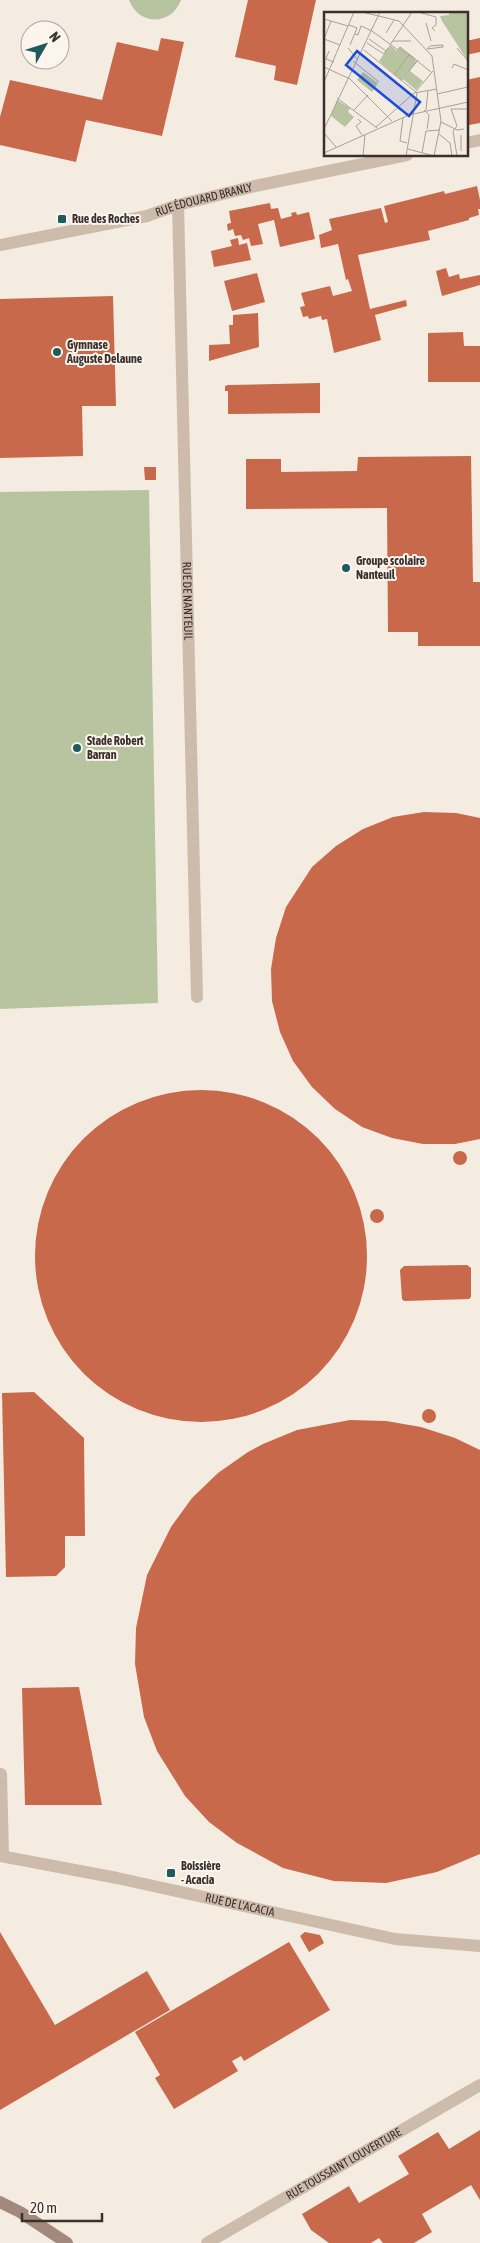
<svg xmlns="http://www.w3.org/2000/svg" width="480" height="2243" font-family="'Asap Condensed',sans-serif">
	<rect width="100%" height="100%" fill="#f4ebe1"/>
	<path fill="#b8c4a0" d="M129 0H181C171 26 139 26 129 0Z
		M149 490 158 1003 0 1009V492Z"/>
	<path fill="#c8694b" d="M248 0H316L297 85 274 80 276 66 235 57Z
		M161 38 184 42 162 136 86 120 76 162 0 145V117L10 80 102 100 117 42 158 51Z
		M480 38V52L466 55V41Z
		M480 77V123L469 125 466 114V80Z
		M477 186 480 200V209H478L479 215 469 218V220L428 231 430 240 358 255 370 309 406 300 407 306 375 315 381 340 334 353 327 319 322 320 321 316 309 319 308 316 303 317 300 307 305 306 301 293 330 286 333 296 352 291 348 279 346 280 338 244 321 248 319 235 332 230 329 219 381 208 385 223 388 222 384 206 444 191 445 194Z
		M270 203 271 209 278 208 281 219 292 216 291 213 296 212 297 215 309 212 315 239 280 247 274 220 258 224 263 244 251 246 249 238 243 240 241 235 235 236 233 229 228 231 227 224 231 223 229 211Z
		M238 238 239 245 247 243 251 260 214 267 211 251 232 246 230 240Z
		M446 268 449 277 459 274 460 279 480 275V285L442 296 436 271Z
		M257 273 265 302 232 311 224 281Z
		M113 296 116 406H82L83 456 0 458V299Z
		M258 313 259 347 209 361V345L230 344 229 325H233V315Z
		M463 332 464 346H480V382H428V333Z
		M320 383V413L228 414V391H225V386L228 385Z
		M471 456 473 582H480V646H418V632H388L387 508 246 509V459H281V472L357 471 358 457Z
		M144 467H156V480H145Z
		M424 812 456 813 480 818V1139L455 1144H423L392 1138 362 1127 335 1109 312 1087 293 1061 280 1032 272 1001 271 969 276 938 286 907 312 867 336 846 363 829 393 817Z
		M35 1256a166 166 0 1 1 332 0a166 166 0 1 1-332 0Z
		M453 1158a7 7 0 1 1 14 0a7 7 0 1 1-14 0Z
		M370 1216a7 7 0 1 1 14 0a7 7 0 1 1-14 0Z
		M467 1265 471 1268V1297L469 1299 404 1301 402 1299 400 1270 404 1266Z
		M34 1392 84 1438 85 1536H65V1567L56 1576 6 1577 2 1393Z
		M422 1416a7 7 0 1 1 14 0a7 7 0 1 1-14 0Z
		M350 1420 386 1421 421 1427 455 1438 480 1450V1854L437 1872 386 1883 334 1881 283 1868 237 1843 209 1822 185 1796 157 1751 144 1717 135 1664 136 1628 147 1575 171 1527 192 1498 218 1473 248 1452 263 1444 297 1430Z
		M79 1687 102 1805H25L22 1688Z
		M0 1932 55 2025 147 1971 170 2010 0 2110Z
		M305 1932 320 1935 324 1943 309 1952 300 1936Z
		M289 1942 330 2010 244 2061 241 2056 232 2061 238 2071 174 2109 155 2078 160 2075 135 2032Z
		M480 2130V2200L471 2185 422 2214 432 2232 414 2243H383L379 2238 371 2243H329L311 2230 302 2214 349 2186 359 2203 409 2174 398 2156 438 2132 449 2149Z"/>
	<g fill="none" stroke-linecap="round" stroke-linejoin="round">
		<g stroke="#cdbbac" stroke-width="12">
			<path d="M466 143 480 140"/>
			<path id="s1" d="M178 205 197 997"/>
			<path id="s2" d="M0 245 147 216 178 205 255 186 407 155"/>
			<path d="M1 1774 3 1856"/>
			<path id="s3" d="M0 1856 117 1878 395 1939 480 1946"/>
			<path id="s4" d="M207 2243 480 2085"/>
		</g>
		<path stroke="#a18a7d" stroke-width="12" d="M0 2202 20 2212 67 2243"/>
	</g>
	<g fill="#1f5a5e" stroke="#fbf5ee" stroke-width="2">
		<rect x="57" y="214" width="10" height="10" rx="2.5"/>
		<circle cx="57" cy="352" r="5"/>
		<circle cx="346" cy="568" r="5"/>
		<circle cx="77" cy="748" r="5"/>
		<rect x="166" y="1868" width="10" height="10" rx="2.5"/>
	</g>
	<g text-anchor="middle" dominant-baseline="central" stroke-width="4" stroke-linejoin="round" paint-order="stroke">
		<g font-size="12" fill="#3b302b" stroke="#fbf5ee">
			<text stroke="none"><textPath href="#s2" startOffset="209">RUE ÉDOUARD BRANLY</textPath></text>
			<text stroke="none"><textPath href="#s1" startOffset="396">RUE DE NANTEUIL</textPath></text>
			<text stroke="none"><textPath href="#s3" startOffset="245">RUE DE L'ACACIA</textPath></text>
			<text stroke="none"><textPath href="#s4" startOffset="158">RUE TOUSSAINT LOUVERTURE</textPath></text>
		</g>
		<g font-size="12" font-weight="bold" fill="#3b302b" stroke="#fbf5ee" text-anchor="start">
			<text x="72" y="219">Rue des Roches</text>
			<text x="67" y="345">Gymnase<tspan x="67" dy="14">Auguste Delaune</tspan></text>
			<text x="356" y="561">Groupe scolaire<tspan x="356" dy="14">Nanteuil</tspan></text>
			<text x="87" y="741">Stade Robert<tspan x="87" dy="14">Barran</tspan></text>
			<text x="181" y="1866">Boissière<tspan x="181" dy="14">- Acacia</tspan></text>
		</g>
	</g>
	<g transform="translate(324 12)">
		<rect width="144" height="144" fill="#f4ebe1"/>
		<path d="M125 0H143L144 49 118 9 116 4 125 3ZM66 33 73 39 76 35 91 46 92 51 77 68 55 49ZM86 59 99 69 92 78 79 67ZM39 60 54 71 48 80 33 68ZM13 88 26 96 24 100 30 105 21 115 7 104Z" fill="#b8c4a0"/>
		<path fill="none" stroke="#aaa098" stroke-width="1" d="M38 0 75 9 108 44 117 109 110 144M94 0 112 5V13L108 16 111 19M0 7 24 14M102 11 107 29M25 13 33 16 26 33M48 19 74 38 76 35 107 60M62 21 70 8M31 22 34 23 37 14 48 19M0 27 7 9M0 27 16 33M45 27 62 39M69 29H87M43 31 60 42 64 36M66 33 88 0M119 33V35L103 37 106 34ZM24 36 34 48M133 36 144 49M40 38 93 81M5 39 2 47 10 50M29 49 55 70M0 55 26 67 68 109M128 56 130 52 144 58M70 63 85 43 88 45M77 69 94 48M0 70 30 0M92 79 109 59M113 82 144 75M13 86 53 116M30 98 44 83M100 98 105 103 103 117M102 98 104 79M79 106 76 129 83 131M34 107 37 110 32 114 38 123M117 110 133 118 140 117M52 115 90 81 113 77M0 117 56 0M0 121 12 135M115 122 126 131 128 144M137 123V139M84 137 110 144M0 141 85 103 144 90M98 141 102 119 116 118M39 144 41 122M82 144 93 81M133 144 129 119 133 114 127 97H144"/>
		<path fill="#1d4ed8" fill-opacity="0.15" stroke="#1d4ed8" stroke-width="2.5" d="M33 39 96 90 85 104 22 53Z"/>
		<rect width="144" height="144" fill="none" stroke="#3b302b" stroke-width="2.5"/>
	</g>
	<g transform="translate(45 45) rotate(51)"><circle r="24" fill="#fbf5ee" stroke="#aea6a0"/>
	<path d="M0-4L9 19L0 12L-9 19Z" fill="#1f5a5e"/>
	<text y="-8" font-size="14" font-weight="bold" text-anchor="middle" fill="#3b302b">N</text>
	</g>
	<path d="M22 2213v8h80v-8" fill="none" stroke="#3b302b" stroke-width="2.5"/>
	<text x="30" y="2213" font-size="15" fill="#3b302b" stroke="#fbf5ee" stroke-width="4" paint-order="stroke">20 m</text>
</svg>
